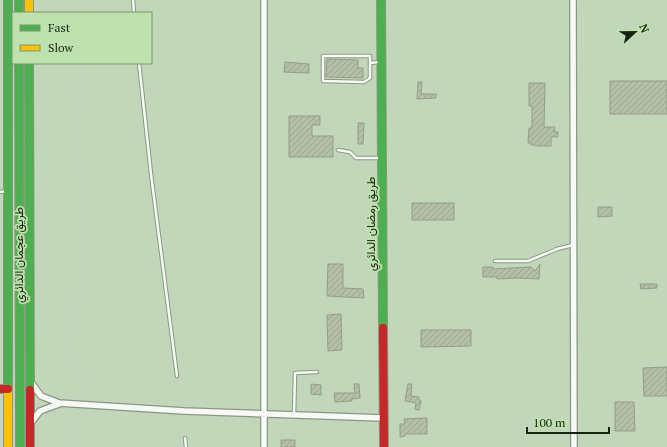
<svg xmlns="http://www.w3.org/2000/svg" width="667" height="447" font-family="'PT Serif',Vazirmatn,serif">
	<defs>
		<pattern id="building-hatch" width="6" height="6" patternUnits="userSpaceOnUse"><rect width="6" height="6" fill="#b4bfa7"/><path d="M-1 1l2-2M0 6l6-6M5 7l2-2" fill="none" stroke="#9aa48f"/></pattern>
	</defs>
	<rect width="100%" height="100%" fill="#c2d6ba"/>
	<path fill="url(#building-hatch)" stroke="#939e86" d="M327 59 358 60V68H363V78L326 77Z
		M285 62 309 64V73L284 72Z
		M610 81H667V114H610Z
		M418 82H422L421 94H436V98L417 99Z
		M529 83H545L544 127H555L554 132H558V137H551V146H535V145H531V143H528L529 128H532V106H529Z
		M289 116H320V125H312V136H333V157H289Z
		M358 123H364L363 144H358Z
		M412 203H454V220H412Z
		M598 207H612V216L598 217Z
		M328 264H343V288L363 289 364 298 327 296Z
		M540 264 539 279 519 278 497 279V277H483V267H493V269L531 267 535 271Z
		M640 284H657V288L641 289Z
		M341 314 342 350 328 351 327 315Z
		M421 330H471V346L421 347Z
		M667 367V396H644L643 368Z
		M311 384 321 385V395L311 394Z
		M354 384H359L360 398 352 399V401L335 402 334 393H355Z
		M408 384H412L411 396 419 397V400L421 401 419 410 415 409 416 403 405 401Z
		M615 402H634L635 431H615Z
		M427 418V434H405V436L400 437V424H405L404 419Z
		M281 440H295V447H281Z"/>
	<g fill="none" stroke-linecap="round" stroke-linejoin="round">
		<g stroke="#899882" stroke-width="4.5">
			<path id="lane" d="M133 0 134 13
				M323 56H370V78L364 82 323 81Z
				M139 63 151 174 177 376
				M370 63 379 62
				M338 150 350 152 356 158H381
				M0 192 7 191
				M495 261H528L557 249 573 245
				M294 415 295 373 317 372
				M185 438 186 447"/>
		</g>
		<g stroke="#899882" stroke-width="8">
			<path id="street" d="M264 0V447
				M573 0 574 447
				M30 381 41 396 59 403 184 411 383 418
				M30 424 40 411 59 404"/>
		</g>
		<g stroke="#899882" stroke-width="10">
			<path id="fast" d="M8 0V389
				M19 0V13
				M381 0 383 328
				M19 63 20 447
				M29 63 30 390"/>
		</g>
		<g stroke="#899882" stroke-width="10">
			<path id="slow" d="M29 0V13
				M8 389V447"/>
		</g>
		<g stroke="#899882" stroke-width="10">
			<path id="jam" d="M383 328 384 447
				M0 389H8
				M30 390V447"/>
		</g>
		<path stroke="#c7cdc4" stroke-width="1" stroke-dasharray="4 2" stroke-linecap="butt" d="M81 13V0
			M83 63 77 139 81 175 83 212 82 286 80 300 75 312 70 327 69 341 72 363 83 389 84 400
			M70 447 73 428 82 410"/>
		<use href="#lane" stroke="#f6f9f5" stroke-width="2.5"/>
		<use href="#street" stroke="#f6f9f5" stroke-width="5.5"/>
		<use href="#fast" stroke="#4caf50" stroke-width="8"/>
		<use href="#slow" stroke="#ffc107" stroke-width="8"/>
		<use href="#jam" stroke="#c62828" stroke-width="8"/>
	</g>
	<g text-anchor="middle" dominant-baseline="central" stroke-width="3.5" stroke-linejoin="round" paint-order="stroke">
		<g font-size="12" fill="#16230f" stroke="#bee2ae">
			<text transform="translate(370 224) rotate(-90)">طريق رمضان الدائري</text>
			<text transform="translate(18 255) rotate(-90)">طريق عجمان الدائري</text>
		</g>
	</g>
	<rect x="12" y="12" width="140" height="52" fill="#bee2ae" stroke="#7b966e"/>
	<rect x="20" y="25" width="20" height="6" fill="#4caf50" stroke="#7b966e"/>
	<text x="48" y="32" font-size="12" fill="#16230f">Fast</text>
	<rect x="20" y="45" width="20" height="6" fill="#ffc107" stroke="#7b966e"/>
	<text x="48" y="52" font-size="12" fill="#16230f">Slow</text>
	<g transform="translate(635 32) rotate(68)" stroke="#bee2ae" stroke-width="3" paint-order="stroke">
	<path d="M0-3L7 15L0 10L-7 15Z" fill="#16230f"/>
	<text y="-6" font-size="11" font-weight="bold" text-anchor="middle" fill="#16230f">N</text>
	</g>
	<path d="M527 427v6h82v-6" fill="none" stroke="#16230f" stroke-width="2"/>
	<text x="533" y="427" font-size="12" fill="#16230f" stroke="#bee2ae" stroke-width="3" paint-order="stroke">100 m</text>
</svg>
